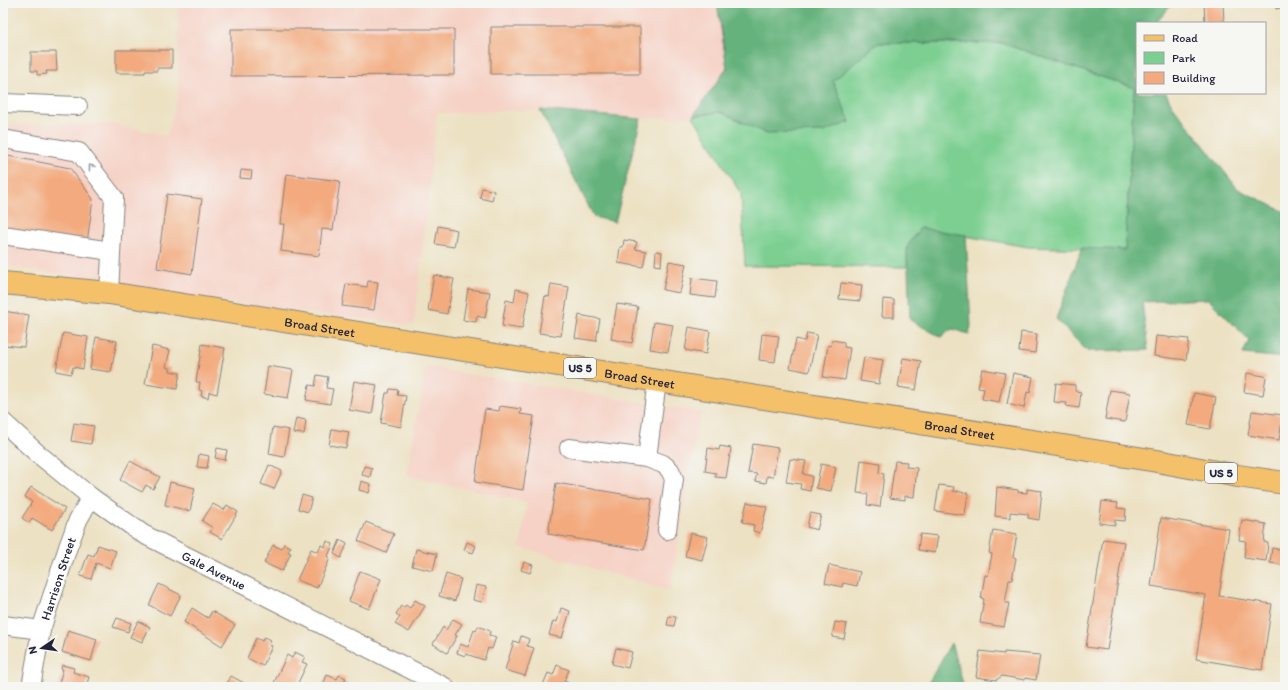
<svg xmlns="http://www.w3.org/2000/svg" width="1288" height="690" font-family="Itim,sans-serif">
	<rect width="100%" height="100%" fill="#f6f6f2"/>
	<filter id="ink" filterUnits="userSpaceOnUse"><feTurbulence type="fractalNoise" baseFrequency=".025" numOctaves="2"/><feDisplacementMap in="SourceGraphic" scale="8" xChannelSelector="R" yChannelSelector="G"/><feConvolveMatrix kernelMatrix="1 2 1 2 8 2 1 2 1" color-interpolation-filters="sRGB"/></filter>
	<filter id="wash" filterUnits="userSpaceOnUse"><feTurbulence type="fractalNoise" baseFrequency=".012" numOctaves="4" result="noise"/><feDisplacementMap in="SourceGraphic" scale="16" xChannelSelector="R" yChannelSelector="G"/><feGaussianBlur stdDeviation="0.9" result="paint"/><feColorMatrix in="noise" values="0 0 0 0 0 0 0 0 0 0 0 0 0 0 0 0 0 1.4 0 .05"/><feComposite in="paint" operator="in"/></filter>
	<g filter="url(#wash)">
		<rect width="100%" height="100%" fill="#ece1c2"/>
		<path fill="#f6d1c5" d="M178 3H717L727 68 693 116 641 119 540 110 437 113 414 325 222 302 3 265V125L115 124 167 136 178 94Z
			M426 367 700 412 670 591 520 547 527 502 407 476Z"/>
		<path fill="#7ccf91" stroke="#4f7866" d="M877 43H1002L1134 88 1125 250 1028 247 920 228 907 247V267L745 266 741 194 693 116 721 112 767 134 850 122 833 81Z"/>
		<path fill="#65b27b" stroke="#446a5b" d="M717 3H1173L1156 23H1137V93H1166L1172 105 1238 189 1285 212V358L1243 354 1249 340 1208 299 1142 302 1148 350 1087 351 1056 319 1082 248 1125 250 1134 88 1002 43H878L833 81 850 122 824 132 767 134 721 112 693 116 727 68Z
			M540 110 641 119 615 222 594 217Z
			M920 228 966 235 971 326 969 334 952 329 941 337 910 320 907 247Z
			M951 643 964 687H926Z"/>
		<g id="blocks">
			<path fill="#f3aa7e" d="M1204 3H1223L1224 23H1205Z
				M1275 3H1285V7L1276 9Z
				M491 27H640V74H491Z
				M231 29H454V75L231 76Z
				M116 50H172V68H157V71H145V73H116Z
				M31 52H56L57 71H46L47 74 37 75V71H31Z
				M3 155 70 168 93 199 87 243 3 231Z
				M241 170 252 171 251 179 240 178Z
				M286 174 340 181 333 230 322 229 319 256 281 251 284 224H280Z
				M482 188 494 191 492 201 480 198Z
				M167 194 202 199 192 274 157 268Z
				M438 226 457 230 454 247 435 244Z
				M624 240 637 242 635 249 646 251 643 267 618 263 620 247H623Z
				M656 251 662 252 661 266 655 265Z
				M669 261 686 264 680 293 663 290Z
				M434 275 454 279 447 314 428 310Z
				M692 278 717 281 715 298 690 295Z
				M368 281 378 282 374 310 342 306 346 284 367 287Z
				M841 283 862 285 860 301 839 299Z
				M551 284 569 287 561 336 539 333 545 296 549 297Z
				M468 289 490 292 485 318 477 316 476 322 463 320Z
				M516 289 529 292 522 329 502 326 506 300 514 302Z
				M883 299 894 300V317H882Z
				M617 304 638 307 632 343 611 339Z
				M3 311 29 315 24 347 4 345 5 336H3Z
				M579 315 600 319 596 341 575 338Z
				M654 322 673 325 668 352 650 349Z
				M689 327 710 331 706 354 685 350Z
				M1021 332 1037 334 1035 353 1019 351Z
				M63 333 88 337 83 369 73 367 71 374 56 371Z
				M807 333 817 335 809 372 790 368 796 339 805 341Z
				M762 334 779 336 775 362 759 360Z
				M1156 336 1189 339 1186 360 1154 356Z
				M96 337 117 341 111 372 90 369Z
				M832 340 844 342V347L850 348 845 380 823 377 828 345 831 346Z
				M202 344 225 348 217 394 209 392 208 398 201 396 202 391 199 390 200 382H196Z
				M152 346 170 350 166 367 170 368V371L180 373 177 389 145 384Z
				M864 357 883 360 879 384 860 381Z
				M903 358 921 361 916 390 898 387Z
				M268 366 293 370 288 398 264 394Z
				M982 369 1005 373 999 402 982 399 984 389 978 388Z
				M1013 373 1033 377 1030 393 1027 392 1024 408 1007 404Z
				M1247 373 1264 376 1266 377 1263 395 1244 392Z
				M317 375 328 377 326 388 333 389 330 404 306 400 309 385 315 386Z
				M354 381 377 385 372 414 349 410Z
				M1056 383 1075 385V391L1081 392 1079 408 1066 406 1067 403 1054 402Z
				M390 389 398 390 397 395 406 396 401 427 381 423 386 393H389Z
				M1110 390 1130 393 1125 422 1105 419Z
				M1194 393 1216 397 1210 429 1188 425Z
				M500 406 521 409 520 414 534 416 523 490 475 482 485 409 499 411Z
				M1252 411 1283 415 1279 440 1248 435Z
				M296 418 306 420 304 434 293 433Z
				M74 423 94 426 91 444 71 441Z
				M273 427 289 430 284 457 269 454Z
				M332 429 349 432 346 448 329 445Z
				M753 444 778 448 773 477 767 476 766 483 755 481 757 474 748 473Z
				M720 446 731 448 726 478 715 477 716 473 705 471 708 448 719 450Z
				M217 448 227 450 225 460 215 458Z
				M199 454 209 456 207 468 197 467Z
				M790 459 806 461 803 474 812 476 810 491 800 489 801 484 786 482Z
				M861 460 880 463 879 473 884 474 880 507 867 505 868 494 857 493Z
				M130 461 160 477 153 489 146 485 142 492 120 480Z
				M895 461 907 462 906 467 917 468 914 497 905 496V500L890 498Z
				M821 464 836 467 831 491 816 488Z
				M269 465 282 471 274 489 261 484Z
				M364 466 372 468 370 477 362 475Z
				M361 481 371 484 369 493 359 490Z
				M170 482 195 488 190 511 165 505Z
				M556 483 652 499 644 550 548 534Z
				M939 485 954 487 953 491 968 493 965 515 935 511Z
				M31 487 65 509 52 530 32 518 29 523 22 518 32 502 25 497Z
				M997 487 1018 490V492L1027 493V489L1042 491 1039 520 1028 518V514L1010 512V518L995 516Z
				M302 495 312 498 308 512 298 509Z
				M1102 501 1118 503 1117 508 1126 509 1125 521 1115 520V525L1099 523Z
				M747 502 767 507 760 533 753 531 754 525 742 522Z
				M213 504 224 510 227 505 238 512 222 539 210 532 213 528 202 521Z
				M810 513 821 515 817 530 807 527Z
				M1161 518 1229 529 1219 596 1272 604 1262 670 1196 659 1206 595 1151 586Z
				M1242 520 1266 524 1264 542 1268 543 1266 561 1244 558 1246 541 1239 540Z
				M366 522 394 534 386 553 358 541Z
				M993 530 1017 534 1013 557 1016 558 1012 580H1009L1005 603H1009L1004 627 980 623 984 599 981 598 985 575 988 576 992 554 989 553Z
				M690 533 708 537 702 560 685 556Z
				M920 534 938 536 935 553 918 550Z
				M1103 539 1124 542 1107 650 1086 647Z
				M340 540 347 544 341 558 334 554Z
				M327 541 333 544 328 556 330 558 317 588 297 580 311 549 318 552 321 545 325 547Z
				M467 542 476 546 473 553 464 550Z
				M284 544 291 547 288 552 291 553 282 571 264 563 273 545 282 549Z
				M98 545 116 551 110 568 96 563 91 579 80 576 88 554 94 556Z
				M1272 548 1285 550V565L1270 563Z
				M416 549 437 554 433 571 412 566Z
				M524 562 533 565 530 573 521 570Z
				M829 565 860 572 857 586 843 583 842 587 825 583Z
				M360 571 381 579 369 609 349 601Z
				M446 574 461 579 455 601 439 596Z
				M159 584 181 595 170 616 149 605Z
				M476 585 486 587 482 602 473 600Z
				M415 600 425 606 409 632 395 624 400 617 396 614 401 606 404 608 406 605 410 608Z
				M192 608 208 618 212 611 235 625 222 646 184 622Z
				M561 608 570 611 562 638 549 635 553 621 557 622Z
				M669 616 676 617 674 626 667 625Z
				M117 618 131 623 128 632 113 627Z
				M453 619 462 624 455 635 457 636 447 653 433 644 443 627 446 630Z
				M138 621 150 627 142 642 130 637Z
				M835 622 847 624 844 639 832 637Z
				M478 626 490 631 489 635 496 637 492 649 488 648 484 660 466 654 465 656 457 653 460 644 468 647 474 630 476 631Z
				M68 630 97 639 91 661 62 652Z
				M521 636 529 639 527 646 534 648 525 676 505 670 514 641 519 643Z
				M264 637 271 640 269 645 272 646 263 666 247 658 256 638 262 641Z
				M616 648 632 652 628 668 612 664Z
				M980 651 1004 654V652L1040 655 1036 680 1025 678V680L1002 676 996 680 976 677Z
				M295 652 305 657 302 662 307 664 296 687H272L287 655 292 658Z
				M62 665 74 668 73 672 89 677 86 687H58L63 669H61Z
				M557 665 569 670 564 681 569 683 567 687H542L548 673 553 675Z
				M327 675 337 679 339 675 346 678 344 682 354 687H322Z
				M231 676 244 683 242 687H225Z"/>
		</g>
	</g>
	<g filter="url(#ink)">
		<use href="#blocks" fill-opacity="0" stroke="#87827e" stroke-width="1"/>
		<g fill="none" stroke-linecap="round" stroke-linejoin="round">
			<g stroke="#87827e" stroke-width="20">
				<g id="minor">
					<path d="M3 103 78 106"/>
					<path d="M3 139 79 152 114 198 109 293"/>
					<path d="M3 235 111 251"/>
					<path id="s1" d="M3 422 37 453 91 497 143 534 445 687"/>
					<path d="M569 448 647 458 657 381"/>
					<path d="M647 458 663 464 670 470 674 479 667 530"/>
					<path d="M3 625 41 630"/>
					<path id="s2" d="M31 687 41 630 68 547 78 520 91 497"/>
				</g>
			</g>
			<g stroke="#87827e" stroke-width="24">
				<g id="major">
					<path id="s3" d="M3 283 109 293 1157 461 1238 476 1285 483"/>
				</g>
			</g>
			<use href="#minor" stroke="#fff" stroke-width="18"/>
			<use href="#major" stroke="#f4c16a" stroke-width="22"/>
		</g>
		<defs><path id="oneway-chevron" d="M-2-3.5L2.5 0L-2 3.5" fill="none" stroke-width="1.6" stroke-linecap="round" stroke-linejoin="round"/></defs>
		<use stroke="#9c9ca7" href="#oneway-chevron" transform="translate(91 167) rotate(-127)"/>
	</g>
	<g text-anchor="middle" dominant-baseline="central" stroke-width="3" stroke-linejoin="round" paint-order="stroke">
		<g fill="#f6f6f2" stroke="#626272" stroke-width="1">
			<rect x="564" y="358" width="32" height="20" rx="3"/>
			<rect x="1205" y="463" width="32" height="20" rx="3"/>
		</g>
		<g font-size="12" font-weight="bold" fill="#22223b">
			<text x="580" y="368">US 5</text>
			<text x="1221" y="473">US 5</text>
		</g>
		<g font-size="13" fill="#22223b" stroke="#f6f6f2">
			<text stroke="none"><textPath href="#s3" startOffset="320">Broad Street</textPath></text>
			<text stroke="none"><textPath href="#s3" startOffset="644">Broad Street</textPath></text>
			<text stroke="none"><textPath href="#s3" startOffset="968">Broad Street</textPath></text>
			<text stroke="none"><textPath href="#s1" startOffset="259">Gale Avenue</textPath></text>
			<text stroke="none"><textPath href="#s2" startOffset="112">Harrison Street</textPath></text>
		</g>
	</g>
	<rect width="1288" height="690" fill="none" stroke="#f6f6f2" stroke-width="16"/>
	<rect x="1136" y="22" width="130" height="72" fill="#f6f6f2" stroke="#a1a1a9"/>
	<rect x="1144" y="35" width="20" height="6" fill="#f4c16a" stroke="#a1a1a9"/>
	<text x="1172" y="42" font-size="12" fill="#22223b">Road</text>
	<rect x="1144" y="52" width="20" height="12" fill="#7ccf91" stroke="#a1a1a9"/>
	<text x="1172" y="62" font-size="12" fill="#22223b">Park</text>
	<rect x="1144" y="72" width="20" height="12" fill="#f3aa7e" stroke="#a1a1a9"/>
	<text x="1172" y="82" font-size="12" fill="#22223b">Building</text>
	<g transform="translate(42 648) rotate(257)" stroke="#f6f6f2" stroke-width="3" paint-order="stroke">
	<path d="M0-3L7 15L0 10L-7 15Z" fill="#22223b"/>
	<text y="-6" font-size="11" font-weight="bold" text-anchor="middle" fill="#22223b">N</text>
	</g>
</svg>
